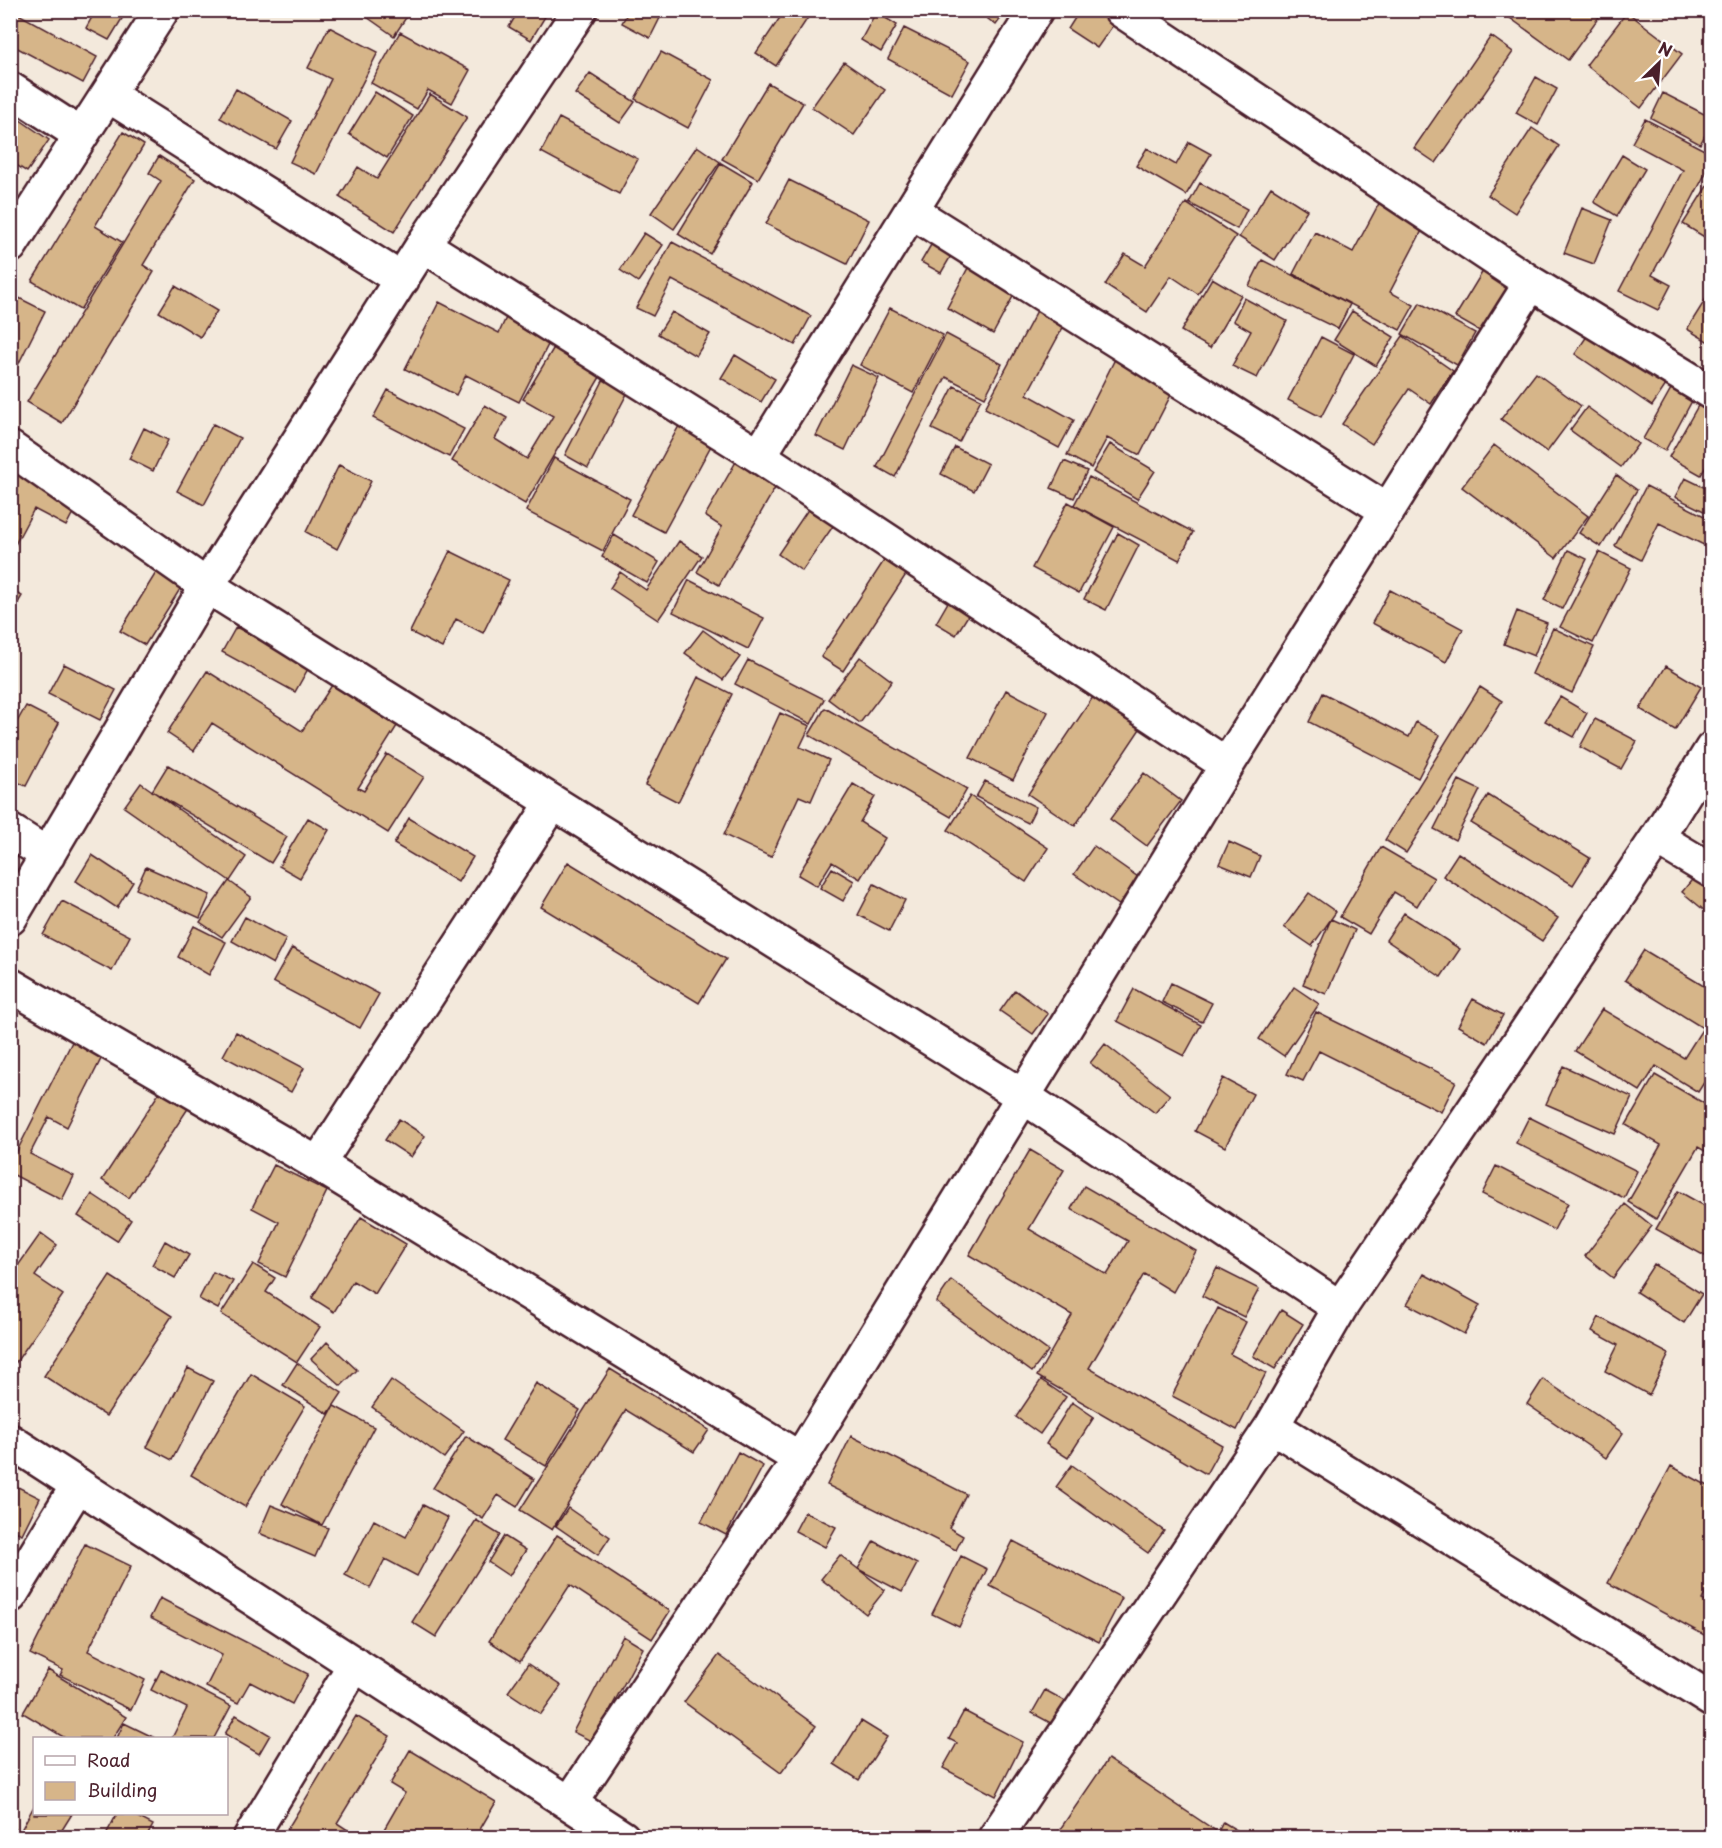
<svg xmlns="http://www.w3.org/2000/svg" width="1722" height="1848" font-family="'Playpen Sans',sans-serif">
	<rect width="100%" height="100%" fill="#f3e9dc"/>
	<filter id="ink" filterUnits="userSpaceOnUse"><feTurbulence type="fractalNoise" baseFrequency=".0167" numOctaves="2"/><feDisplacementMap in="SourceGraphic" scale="12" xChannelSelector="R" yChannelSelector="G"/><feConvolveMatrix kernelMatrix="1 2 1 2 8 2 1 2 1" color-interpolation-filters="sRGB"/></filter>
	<g filter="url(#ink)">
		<path fill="#d6b589" stroke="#4a1f2b" stroke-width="1.5" d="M10 10H23L20 15 97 57 83 83 10 44Z
			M96 10H111L123 17 109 40 86 28Z
			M357 10H411L394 36Z
			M519 10H549L531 40 509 27Z
			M629 10H664L650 38 622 23Z
			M785 10H813L776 66 756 53Z
			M976 10H1007L996 25Z
			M1080 10H1101L1116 21 1097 48 1068 29Z
			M1499 10H1555L1560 14 1563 10H1590L1599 17 1568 60Z
			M876 12 897 25 881 52 861 40Z
			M1627 12 1682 54 1641 108 1586 65Z
			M329 27 378 52 316 174 290 162 331 79 308 68Z
			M904 28 970 61 952 94 888 59Z
			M400 32 470 70 452 103 428 90 417 109 371 83Z
			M1491 36 1513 52 1436 163 1414 148Z
			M661 52 713 80 688 128 635 99Z
			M844 62 885 90 854 135 812 107Z
			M590 73 635 102 620 123 575 94Z
			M1536 77 1557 89 1538 125 1516 113Z
			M768 83 803 103 758 179 722 159Z
			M236 89 292 121 276 149 220 118Z
			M375 92 413 116 387 158 349 134Z
			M1663 93 1712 118V123L1700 144 1651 118Z
			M430 94 467 117 394 232 339 197 358 167 377 179Z
			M10 113 49 140 27 172 10 161Z
			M559 118 638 159 619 194 541 152Z
			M1645 119 1712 154V161L1652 275 1671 285 1658 310 1619 291 1683 170 1632 143Z
			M1532 128 1559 146 1515 213 1488 195Z
			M123 132 144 145 95 226 122 242 80 310 32 281Z
			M1189 142 1211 154 1186 195 1136 166 1147 148 1176 165Z
			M697 146 720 162 674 229 651 213Z
			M1622 155 1645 169 1617 216 1594 202Z
			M159 156 195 179 143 265 154 272 62 423 27 402 161 181 149 173Z
			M721 163 753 182 710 254 678 234Z
			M1712 178V240L1711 241 1683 224Z
			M789 180 869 220 847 264 766 224Z
			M1200 183 1247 209 1237 229 1189 203Z
			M1271 187 1307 210 1275 260 1239 237Z
			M1383 196 1428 219 1390 292 1414 305 1400 330 1293 274 1315 232 1353 252Z
			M1186 203 1236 236 1198 294 1171 276 1147 312 1105 285 1125 254 1145 266Z
			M1582 208 1612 220 1594 264 1564 253Z
			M644 233 663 245 638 282 620 270Z
			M935 238 955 249 941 273 921 262Z
			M672 242 811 316 795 345 672 280 653 316 636 308Z
			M1262 260 1350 304 1338 329 1249 286Z
			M1489 261 1516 277 1483 333 1455 317Z
			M970 264 1017 289 993 334 947 308Z
			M1212 278 1241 295 1210 348 1181 331Z
			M175 286 217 311 200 337 159 312Z
			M1712 289V344L1687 329Z
			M15 296 45 311 11 379 10 304Z
			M1244 298 1287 321 1257 378 1232 366 1251 331 1233 321Z
			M439 302 499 333 509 311 554 333 519 402 466 375 456 395 405 369Z
			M1420 303 1475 333 1457 365 1402 334Z
			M1040 305 1067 320 1027 394 1074 420 1059 448 985 408Z
			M890 308 943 335 913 393 860 365Z
			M1352 311 1394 337 1376 366 1334 340Z
			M672 312 710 334 696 356 658 334Z
			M1589 333 1666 385 1652 406 1575 354Z
			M946 334 1002 364 985 397 946 377 895 477 877 467Z
			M1403 336 1453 371 1431 404 1409 389 1372 444 1342 424Z
			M1321 337 1354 354 1321 417 1288 400Z
			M556 344 603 372 525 504 452 461 485 405 507 418 495 439 527 459 553 416 523 399Z
			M735 355 775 379 761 402 721 378Z
			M1116 357 1175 387 1140 455 1107 438 1091 468 1067 455Z
			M851 365 879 378 845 450 816 436Z
			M1536 373 1581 406 1547 452 1501 419Z
			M606 375 630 388 588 468 565 455Z
			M954 386 981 399 959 442 932 429Z
			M1672 387 1693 399 1665 451 1643 439Z
			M388 390 464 429 449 457 373 418Z
			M1699 404 1712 411V457L1701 475 1669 457Z
			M1587 407 1638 444 1621 467 1570 430Z
			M213 424 240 438 204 505 177 491Z
			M680 424 713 442 664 532 631 515Z
			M144 428 168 440 153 471 129 459Z
			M1110 444 1155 471 1137 499 1093 472Z
			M1494 445 1588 516 1556 558 1462 487Z
			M955 447 988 464 974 491 941 474Z
			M554 458 630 499 603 551 526 511Z
			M737 460 778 483 719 585 697 572 722 527 705 516Z
			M1064 461 1087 471 1074 498 1051 488Z
			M339 465 371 481 337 549 306 532Z
			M20 470 79 501 66 526 34 509 10 554V487Z
			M1616 475 1637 490 1601 547 1579 533Z
			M1089 477 1193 532 1179 560 1074 505Z
			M1685 478 1712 491V515L1675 497Z
			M1646 486 1712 520V549L1659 523 1641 560 1615 546Z
			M1068 502 1114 527 1079 593 1032 568Z
			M811 505 836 522 802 571 778 554Z
			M1118 533 1139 545 1106 610 1084 599Z
			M614 535 659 562 647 583 602 557Z
			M679 541 702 556 658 620 610 588 620 572 646 590Z
			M1568 550 1587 559 1562 609 1544 600Z
			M450 551 509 580 483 633 456 619 442 648 410 632Z
			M1599 552 1631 568 1593 643 1560 627Z
			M887 556 909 570 843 671 821 657Z
			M162 563 187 578 145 645 120 631Z
			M689 580 764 618 748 649 673 612Z
			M10 590 22 596 10 616Z
			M1390 590 1463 629 1446 662 1372 623Z
			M951 597 972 609 956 635 936 623Z
			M1517 611 1547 623 1534 656 1504 644Z
			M236 627 309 667 295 692 222 652Z
			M1553 628 1594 647 1572 693 1532 674Z
			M703 630 740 657 723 680 685 653Z
			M860 657 892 681 860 723 828 699Z
			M748 660 824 699 811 724 735 684Z
			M64 664 116 690 100 720 48 694Z
			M1666 666 1701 687 1675 730 1640 709Z
			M207 671 302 731 332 685 397 726 358 788 364 791 387 754 424 777 388 833 212 723 194 751 167 733Z
			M698 677 732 694 678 802 645 785Z
			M1480 687 1502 701 1406 853 1385 840Z
			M1099 688 1146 720 1075 826 1028 794Z
			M1006 690 1048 712 1013 780 970 758Z
			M1323 693 1409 737 1416 722 1440 735 1418 778 1309 722Z
			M1560 697 1587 713 1574 737 1545 721Z
			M26 706 59 723 26 786 10 779V734Z
			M825 708 967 789 951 817 809 735Z
			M780 713 810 726 800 747 829 760 811 801 799 796 771 857 724 835Z
			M1595 719 1637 741 1621 769 1580 747Z
			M168 765 287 837 271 863 152 791Z
			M1144 773 1181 801 1147 846 1110 819Z
			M1459 780 1480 790 1455 840 1434 829Z
			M985 781 1036 807 1028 823 976 797Z
			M141 783 246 857 230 881 124 807Z
			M853 784 875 797 860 822 885 838 860 879 832 862 817 886 798 875Z
			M1488 795 1590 858 1573 885 1471 823Z
			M970 796 1048 848 1026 882 948 830Z
			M308 818 329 830 300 878 279 866Z
			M409 818 473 857 458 882 394 844Z
			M1229 842 1260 856 1251 877 1219 864Z
			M1094 846 1138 877 1119 905 1074 874Z
			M1381 847 1434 878 1417 906 1394 892 1369 934 1340 917Z
			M1458 853 1558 918 1542 941 1443 876Z
			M92 855 133 882 117 908 76 881Z
			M568 862 726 959 699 1003 541 907Z
			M146 867 210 895 200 918 136 889Z
			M832 868 854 881 843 901 820 888Z
			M1700 870 1712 879V913L1710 915 1682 892Z
			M229 881 251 897 222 937 200 922Z
			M874 884 905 900 889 931 858 915Z
			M1309 893 1336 912 1312 946 1284 927Z
			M62 901 130 936 112 971 43 935Z
			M1404 913 1460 949 1441 977 1386 940Z
			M245 917 286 939 273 964 232 941Z
			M1331 919 1355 930 1326 994 1303 984Z
			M194 926 226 942 209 975 178 957Z
			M292 948 379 994 360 1028 273 982Z
			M1644 950 1712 991V1070L1698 1092 1656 1066 1640 1091 1575 1051 1602 1009 1684 1058 1703 1028 1625 980Z
			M1171 983 1212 1003 1202 1022 1162 1002Z
			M1294 987 1319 1004 1284 1056 1259 1039Z
			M1134 989 1201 1025 1184 1056 1117 1021Z
			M1015 990 1048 1014 1033 1034 1000 1011Z
			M1473 999 1503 1015 1487 1043 1458 1026Z
			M1316 1012 1456 1081 1441 1112 1319 1051 1303 1081 1287 1074Z
			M79 1028 109 1043 67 1127 49 1117 30 1154 74 1176 62 1200 10 1173V1165Z
			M236 1032 304 1068 291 1092 223 1056Z
			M1105 1044 1170 1095 1155 1113 1090 1063Z
			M1563 1066 1632 1097 1615 1134 1546 1104Z
			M1655 1075 1712 1108V1155L1698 1147 1656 1219 1628 1202 1661 1145 1626 1125Z
			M1712 1076V1088L1706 1084Z
			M1223 1078 1253 1094 1225 1147 1195 1131Z
			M163 1087 191 1104 129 1198 102 1180Z
			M1529 1117 1637 1171 1624 1198 1516 1143Z
			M399 1119 425 1136 411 1157 385 1140Z
			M1030 1150 1064 1170 1029 1229 1107 1275 1128 1241 1071 1209 1084 1186 1196 1251 1173 1292 1144 1274 1089 1368 1222 1445 1206 1474 1037 1376 1072 1315 969 1255Z
			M274 1165 327 1191 285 1277 259 1264 279 1222 252 1208Z
			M1496 1166 1568 1203 1554 1230 1482 1194Z
			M1678 1191 1712 1210V1260L1656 1229Z
			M92 1194 131 1220 117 1241 78 1216Z
			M1625 1204 1652 1226 1613 1278 1585 1256Z
			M361 1217 406 1244 375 1294 353 1281 334 1312 312 1298Z
			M41 1233 57 1245 35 1276 63 1295 14 1365 10 1363V1277Z
			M165 1241 189 1255 175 1278 152 1265Z
			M253 1264 275 1278 266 1292 320 1327 297 1362 221 1314Z
			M1654 1264 1702 1294 1684 1323 1636 1292Z
			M1217 1268 1259 1289 1244 1317 1202 1296Z
			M213 1272 233 1281 218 1309 199 1299Z
			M1424 1274 1480 1305 1464 1334 1407 1304Z
			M110 1276 172 1316 106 1416 44 1376Z
			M951 1280 1048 1351 1032 1372 936 1302Z
			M1218 1308 1246 1322 1230 1354 1266 1373 1237 1430 1172 1396Z
			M1281 1310 1303 1324 1275 1369 1253 1356Z
			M1599 1317 1669 1354 1649 1395 1605 1371 1618 1345 1592 1331Z
			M327 1342 357 1370 341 1386 311 1359Z
			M297 1363 342 1393 328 1414 283 1385Z
			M188 1368 213 1381 172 1460 147 1447Z
			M610 1369 709 1430 694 1452 626 1410 552 1530 520 1510Z
			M251 1374 305 1406 245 1507 191 1475Z
			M1543 1379 1623 1433 1606 1458 1527 1404Z
			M391 1380 464 1431 444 1458 372 1407Z
			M1041 1380 1066 1397 1040 1434 1016 1417Z
			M536 1383 580 1410 546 1466 502 1440Z
			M1072 1402 1094 1417 1068 1458 1046 1444Z
			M334 1406 374 1427 322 1525 282 1504Z
			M466 1436 534 1479 517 1507 498 1495 483 1519 433 1488Z
			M851 1436 966 1494 949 1528 963 1536 956 1550 827 1485Z
			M738 1452 763 1466 726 1535 701 1522Z
			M1072 1465 1164 1531 1148 1553 1056 1487Z
			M1671 1466 1712 1488V1581L1702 1600 1712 1605V1625L1706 1636 1608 1583Z
			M10 1483 40 1498 22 1534 10 1529Z
			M271 1505 328 1528 315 1557 259 1533Z
			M423 1505 448 1518 417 1576 385 1559 370 1588 345 1575 374 1520 406 1537Z
			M568 1508 610 1537 598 1555 556 1526Z
			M805 1512 836 1527 825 1547 795 1531Z
			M476 1520 500 1535 436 1637 412 1622Z
			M557 1535 576 1547 575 1549 670 1611 652 1639 570 1585 520 1661 489 1641Z
			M504 1536 526 1550 509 1576 488 1562Z
			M874 1541 917 1564 902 1592 858 1569Z
			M1013 1541 1122 1598 1099 1642 990 1586Z
			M85 1544 131 1566 88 1651 145 1680 131 1710 60 1675 63 1670 30 1654Z
			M840 1555 885 1590 866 1614 821 1579Z
			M961 1556 987 1569 959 1627 932 1614Z
			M160 1598 308 1674 292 1704 250 1682 238 1703 206 1687 222 1655 150 1618Z
			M623 1636 643 1648 593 1742 573 1732Z
			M719 1655 816 1726 781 1773 684 1702Z
			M528 1664 561 1686 541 1714 508 1692Z
			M48 1670 126 1717 113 1738H65L23 1713Z
			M161 1670 231 1706 214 1738H172L187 1708 151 1690Z
			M1045 1690 1071 1704 1058 1727 1032 1713Z
			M964 1711 1023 1742 996 1796 943 1768 957 1743 949 1739Z
			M236 1715 270 1735 259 1754 225 1734Z
			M356 1716 390 1736 337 1823 360 1838H282Z
			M861 1721 887 1737 859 1780 834 1764Z
			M124 1723 155 1738H117Z
			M410 1750 496 1802 475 1838H379L405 1793 390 1784Z
			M1108 1759 1216 1831 1212 1838H1130L1122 1832 1119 1838H1054Z
			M34 1806V1814H72L57 1838H10V1826L20 1832Z
			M117 1814H132L153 1825 146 1838H104Z
			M1223 1822 1250 1838H1215Z
			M481 1832 493 1838H478Z"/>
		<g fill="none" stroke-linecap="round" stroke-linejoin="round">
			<g stroke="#4a1f2b" stroke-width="38">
				<path id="street" d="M1121 10 1531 283 1712 393
					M10 89 81 135
					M108 95 402 280
					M911 211 1388 511
					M423 245 759 456 1227 765
					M10 246 162 10
					M10 448 207 586 1024 1097 1340 1308
					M759 456 1036 10
					M10 831 48 855
					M1657 838 1712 871
					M10 918 207 586 423 245 580 10
					M10 985 318 1164 800 1459
					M318 1164 552 804
					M1272 1426 1712 1700
					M10 1596 78 1485
					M570 1803 800 1459 1227 765 1531 283
					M250 1838 355 1664
					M995 1838 1272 1426 1340 1308 1657 838 1712 749"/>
			</g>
			<g stroke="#4a1f2b" stroke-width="38">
				<path id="secondary" d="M10 1441 623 1838"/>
			</g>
			<use href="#street" stroke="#fff" stroke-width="33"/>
			<use href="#secondary" stroke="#fff" stroke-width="33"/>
		</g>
	</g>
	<rect width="1722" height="1848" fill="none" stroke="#fff" stroke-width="36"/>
	<rect x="18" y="18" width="1686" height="1812" fill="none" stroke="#4a1f2b" stroke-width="2" filter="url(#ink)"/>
	<rect x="33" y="1737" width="195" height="78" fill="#ffffff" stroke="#b7a5aa" stroke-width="1.5"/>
	<rect x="45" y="1756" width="30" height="9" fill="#ffffff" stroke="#b7a5aa" stroke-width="1.5"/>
	<text x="87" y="1767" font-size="18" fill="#4a1f2b">Road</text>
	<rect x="45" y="1782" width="30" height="18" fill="#d6b589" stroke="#b7a5aa" stroke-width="1.5"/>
	<text x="87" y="1797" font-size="18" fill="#4a1f2b">Building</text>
	<g transform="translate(1659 63) rotate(25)" stroke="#ffffff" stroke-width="4.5" paint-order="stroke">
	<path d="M0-4.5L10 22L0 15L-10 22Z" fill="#4a1f2b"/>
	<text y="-9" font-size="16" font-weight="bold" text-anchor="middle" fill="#4a1f2b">N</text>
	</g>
</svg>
